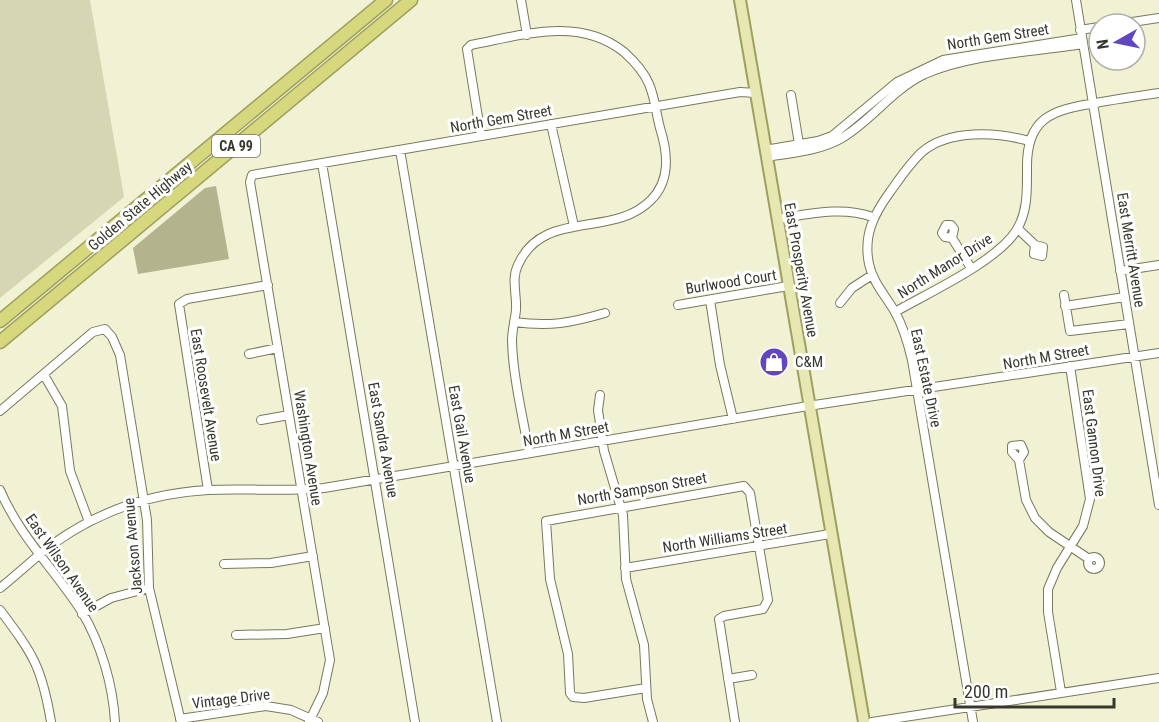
<svg xmlns="http://www.w3.org/2000/svg" width="1159" height="722" font-family="'Roboto Condensed',sans-serif">
	<rect width="100%" height="100%" fill="#f1f2d4"/>
	<path fill="#d5d6b3" d="M0 0H90L124 197 0 298Z"/>
	<path fill="#b3b38e" d="M216 186 229 259 138 274 133 248 205 188Z"/>
	<g fill="none" stroke-linecap="round" stroke-linejoin="round">
		<g stroke="#78785e" stroke-width="10">
			<path id="minor" d="M521 0 527 35
				M1076 0 1159 505
				M1119 24 1159 18
				M1080 30 1099 27
				M791 95 799 144
				M551 124 574 226
				M481 136 467 49 471 45C523 35 579 16 624 52 634 61 644 72 649 84 655 98 656 113 660 128 668 153 671 180 651 200 613 239 543 208 518 265 511 279 517 294 516 310 515 320 512 330 512 341 513 378 523 417 529 453
				M400 150 497 722
				M765 150 818 141 832 136 897 82 943 60 1082 38
				M766 157C791 153 820 151 842 138 872 120 893 89 925 74 971 54 1033 52 1083 44
				M322 163 415 722
				M777 219C810 214 841 206 873 217
				M1018 229 1035 245 1043 247 1042 256 1034 254 1035 245
				M952 238 954 229 951 225H946L942 233 945 237 952 238 971 268
				M1120 271 1159 265
				M1064 295 1070 331 1129 324
				M710 300 720 365 733 419
				M840 303 852 288 872 275
				M678 305 788 286
				M1065 306 1125 297
				M895 312C928 293 996 262 1016 231 1028 212 1027 190 1027 169 1026 118 1051 110 1096 103 1117 99 1138 96 1159 93
				M514 322C550 327 570 323 605 313
				M249 354 278 348
				M44 375 62 406 70 471 89 522
				M600 395 598 410 604 451 623 515 626 579 644 645 647 699 653 722
				M0 411 93 332 105 329 112 337 120 355 147 520 149 588 181 722
				M261 420 289 415
				M1019 460 1024 452 1021 445 1012 446V452L1019 460 1026 500 1035 518 1049 532 1089 559
				M0 490C20 537 55 570 82 612 101 644 113 685 115 722
				M208 490 179 304 187 299 268 285
				M1088 563a6 6 0 1 1 12 0a6 6 0 1 1-12 0Z
				M224 564 271 563 313 556
				M625 568 830 534
				M0 588C18 574 35 557 53 544 99 511 153 493 208 490 247 488 285 492 324 488L808 406 1159 353
				M0 610C33 654 42 667 51 722
				M82 614 111 598 149 588
				M236 635 287 634 325 628
				M728 679 752 675
				M646 688 584 698 573 697 570 693 568 654 550 579 546 521 744 486 750 493 768 600 763 609 724 616 719 619 735 722
				M1061 692 1048 612V589L1057 568 1083 526 1090 499 1070 366
				M180 719 266 706 291 710 318 722
				M309 722 323 693 330 660 250 182 252 175 740 92 756 93
				M872 722 1159 678
				M973 722 912 360C908 343 904 328 895 312 886 296 873 283 869 264 863 235 874 214 890 192 900 178 910 163 922 152 949 129 997 132 1029 141"/>
		</g>
		<g stroke="#9f9f61" stroke-width="14">
			<path id="major" d="M740 0 864 722"/>
		</g>
		<g stroke="#9f9f61" stroke-width="15">
			<path id="highway" d="M0 321 386 0
				M0 342 411 0"/>
		</g>
		<use href="#minor" stroke="#fff" stroke-width="8"/>
		<use href="#major" stroke="#e7e7b1" stroke-width="10"/>
		<use href="#highway" stroke="#d7d77d" stroke-width="12"/>
	</g>
	<defs>
		<g id="shop-disc" transform="scale(1.5)"><circle r="9.5" fill="#6246bf" stroke="#fff"/><path d="M-5-2.5h2.3a2.7 3.5 0 0 1 5.4 0H5L5.5 6h-11ZM-1.5-2.5h3a1.5 2.3 0 0 0-3 0Z" fill="#fff"/></g>
	</defs>
	<g fill-rule="evenodd">
		<use href="#shop-disc" x="774" y="362"/>
	</g>
	<g text-anchor="middle" dominant-baseline="central" stroke-width="6" stroke-linejoin="round" paint-order="stroke">
		<rect fill="#fff" stroke="#73746b" stroke-width="1.5" x="212" y="135" width="48" height="22" rx="4.5"/>
		<g font-size="14" font-weight="bold" fill="#37382c">
			<text x="236" y="146">CA 99</text>
		</g>
		<g font-size="15" fill="#37382c" stroke="#fff">
			<text transform="translate(998 37) rotate(-9)">North Gem Street</text>
			<text transform="translate(501 119) rotate(-10)">North Gem Street</text>
			<text transform="translate(140 206) rotate(-40)">Golden State Highway</text>
			<text transform="translate(1131 250) rotate(81)">East Merritt Avenue</text>
			<text transform="translate(945 266) rotate(-32)">North Manor Drive</text>
			<text transform="translate(801 270) rotate(80)">East Prosperity Avenue</text>
			<text transform="translate(731 282) rotate(-9)">Burlwood Court</text>
			<text transform="translate(1046 357) rotate(-10)">North M Street</text>
			<text transform="translate(926 378) rotate(78)">East Estate Drive</text>
			<text transform="translate(206 395) rotate(81)">East Roosevelt Avenue</text>
			<text transform="translate(462 434) rotate(80)">East Gail Avenue</text>
			<text transform="translate(566 434) rotate(-10)">North M Street</text>
			<text transform="translate(383 440) rotate(80)">East Sandra Avenue</text>
			<text transform="translate(1094 443) rotate(83)">East Gannon Drive</text>
			<text transform="translate(308 448) rotate(81)">Washington Avenue</text>
			<text transform="translate(642 489) rotate(-10)">North Sampson Street</text>
			<text transform="translate(725 538) rotate(-9)">North Williams Street</text>
			<text transform="translate(133 546) rotate(-95)">Jackson Avenue</text>
			<text transform="translate(62 563) rotate(55)">East Wilson Avenue</text>
			<text transform="translate(231 699) rotate(-7)">Vintage Drive</text>
		</g>
		<g font-size="15" fill="#37382c" stroke="#fff" text-anchor="start">
			<text x="795" y="362">C&amp;M</text>
		</g>
	</g>
	<g transform="translate(1117 42) rotate(261)"><circle r="28" fill="#ffffff" stroke="#afafab" stroke-width="1.5"/>
	<path d="M0-4.5L10 22L0 15L-10 22Z" fill="#6246bf"/>
	<text y="-9" font-size="16" font-weight="bold" text-anchor="middle" fill="#37382c">N</text>
	</g>
	<path d="M955 698v9h159v-9" fill="none" stroke="#37382c" stroke-width="3"/>
	<text x="964" y="698" font-size="18" fill="#37382c" stroke="#ffffff" stroke-width="4.5" paint-order="stroke">200 m</text>
</svg>
